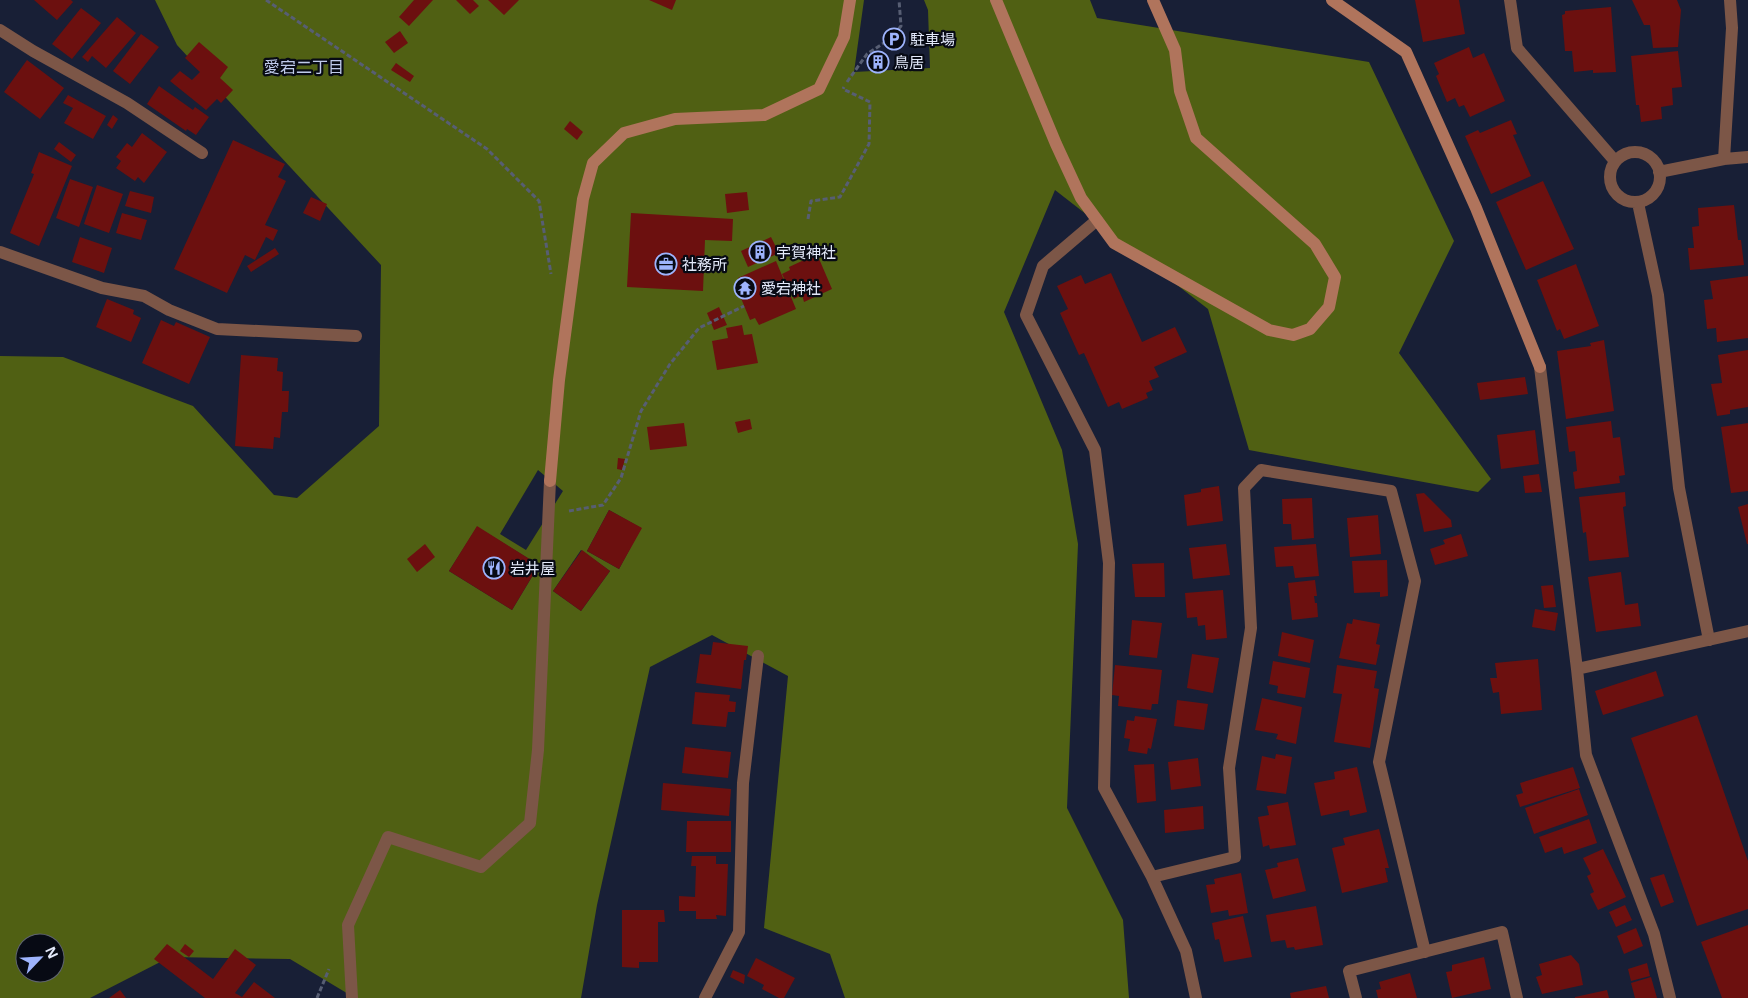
<svg xmlns="http://www.w3.org/2000/svg" width="1748" height="998" font-family="'Noto Sans','Noto Sans JP',sans-serif">
	<rect width="100%" height="100%" fill="#181f36"/>
	<path fill="#506013" fill-rule="evenodd" d="M155 0H864L854 72 930 68 928 10 924 0H1090L1097 18 1369 62 1454 241 1399 353 1491 479 1478 492 1249 450 1208 309 1055 190 1004 312 1062 450 1078 544 1067 808 1123 920 1129 998H845L830 954 764 928 788 676 712 635 650 667 597 905 581 998H355L290 959 170 957 90 998H0V356L63 357 193 406 274 495 297 498 379 426 381 265 177 45ZM538 470 563 491 526 550 500 534ZM609 510 641 528 619 569 587 551ZM477 527 539 565 512 610 449 571ZM581 550 610 571 581 611 553 591ZM25 943H55V973H25Z"/>
	<path fill="#6c100f" d="M34 0H71L73 2 57 20Z
		M414 0H433L409 26 399 17Z
		M456 0H473L479 6 470 14Z
		M488 0H519L504 15Z
		M649 0H676L672 10Z
		M1415 0H1459L1465 34 1423 42Z
		M1632 0H1677L1681 10 1678 47 1653 48 1650 25H1644Z
		M1611 7 1616 72 1593 73V70L1574 72 1572 51H1565L1562 15 1565 14V11Z
		M81 8 101 23 72 59 52 44Z
		M117 17 136 33 106 68 92 56 88 62 82 57Z
		M400 31 408 43 394 53 385 42Z
		M141 34 159 47 130 84 113 71Z
		M199 42 228 67 220 78 233 90 221 103 217 99 206 110 170 81 180 71 192 80 200 72 185 58Z
		M1469 47 1473 58 1484 53 1505 101 1470 117 1464 105 1459 107 1455 98 1447 102 1436 76 1439 74 1434 63Z
		M1678 51 1682 87 1672 88 1673 105 1661 107 1662 119 1641 122 1639 105H1636L1631 56Z
		M871 54H885L886 70 871 71Z
		M27 60 64 88 40 119 4 92Z
		M396 63 414 76 410 82 391 70Z
		M159 86 193 110 195 107 209 117 196 135 187 129 186 131 147 104Z
		M68 95 106 116 93 139 64 123 73 108 63 103Z
		M113 115 118 119 112 129 107 125Z
		M1511 120 1517 134 1513 135 1531 176 1491 194 1465 136 1478 130 1480 133Z
		M570 121 583 132 577 140 564 129Z
		M142 133 167 152 144 183 138 177 135 181 116 168 121 161 116 157 127 143 132 147Z
		M233 140 285 164 278 177 286 181 265 225 278 230 273 241 266 237 255 260 245 255 227 293 174 269Z
		M59 142 76 155 71 162 54 149Z
		M39 152 72 166 39 246 10 233 34 174 31 173Z
		M70 179 93 187 79 227 56 218Z
		M1543 181 1574 249 1526 270 1496 202Z
		M97 185 123 194 109 233 84 224Z
		M130 191 154 197 151 213 125 206Z
		M747 192 749 210 727 213 725 194Z
		M311 197 327 204 320 221 303 213Z
		M1734 205 1738 240H1741L1744 265 1690 270 1688 248H1694L1692 227 1699 226 1698 208Z
		M122 213 147 220 141 240 116 233Z
		M631 213 733 219 732 241 705 240 703 291 627 287Z
		M80 237 112 248 104 273 72 262Z
		M771 237 779 253 748 267 741 251Z
		M275 248 279 254 251 272 247 266Z
		M817 254 832 289 804 302 802 295 794 299 782 274 790 270 789 267Z
		M776 261 796 309 759 325 755 318 750 320 738 291 743 288 738 278Z
		M1576 264 1599 326 1564 339 1560 329 1557 331 1537 280Z
		M1111 273 1142 342 1175 327 1187 352 1154 367 1159 377 1149 381 1153 390 1146 393 1148 398 1122 409 1119 402 1108 407 1084 353 1079 355 1060 313 1068 309 1057 286 1081 275 1085 284Z
		M1748 276V338L1717 342 1716 328 1707 329 1704 300 1713 299 1710 281Z
		M107 299 134 310 133 314 141 318 131 342 96 327Z
		M719 307 727 325 714 330 707 313Z
		M161 320 174 326 176 322 210 337 189 384 142 363Z
		M742 325 744 335 752 334 758 363 717 370 712 341 728 338 726 328Z
		M1604 340 1614 411 1566 419 1557 351 1591 346 1590 343Z
		M1748 350V407L1730 410V414L1717 416 1711 384 1722 383 1718 355Z
		M241 355 278 358 277 371 283 372 282 391H289L288 412H282L280 438 274 437 273 449 235 446Z
		M1525 377 1528 394 1480 400 1477 383Z
		M750 419 752 429 738 433 735 422Z
		M1611 421 1613 438 1620 437 1625 475 1619 476 1620 483 1575 489 1573 472 1577 471 1575 451 1569 452 1566 427Z
		M684 423 687 446 650 450 647 427Z
		M1748 423V491L1731 493 1721 427Z
		M1535 430 1539 464 1501 469 1497 435Z
		M618 458 625 459 622 470 617 469Z
		M1539 474 1542 492 1525 493 1523 476Z
		M1219 486 1223 521 1187 526 1184 495 1201 492V489Z
		M1625 492 1626 506 1623 507 1629 557 1589 561 1586 532 1583 533 1579 497Z
		M1424 493 1451 520 1452 527 1424 532 1416 494Z
		M1312 498 1314 538 1292 540 1291 524H1283L1282 499Z
		M1748 504V544H1747L1738 507Z
		M609 510 642 528 619 569 587 551Z
		M1378 515 1381 554 1350 557 1347 518Z
		M477 526 539 565 512 610 449 571Z
		M1461 534 1468 556 1435 565 1430 549 1445 544 1443 540Z
		M425 544 435 557 417 572 407 559Z
		M1226 544 1230 575 1193 579 1189 548Z
		M1316 544 1319 576 1295 578 1293 566 1276 567 1274 547Z
		M582 550 610 571 581 611 553 591Z
		M1387 560 1388 596 1380 597V592L1354 593 1352 561Z
		M1164 563 1165 597H1135L1132 564Z
		M1621 572 1625 605 1638 603 1641 626 1596 632 1588 577Z
		M1315 580 1317 596H1314L1315 603H1317L1318 617 1292 620 1288 583Z
		M1553 585 1556 607 1544 608 1541 586Z
		M1223 590 1227 638 1206 640 1205 625 1198 626 1197 617 1187 618 1185 593Z
		M1535 609 1558 613 1555 631 1532 627Z
		M1353 619 1380 624 1376 644 1380 645 1376 665 1339 658 1347 623 1352 624Z
		M1132 620 1162 623 1157 658 1129 655Z
		M1282 632 1314 640 1310 663 1278 656Z
		M713 642 748 646 746 660H744L741 689 696 683 700 654 711 655Z
		M1192 654 1219 658 1213 693 1187 688Z
		M1538 659 1542 710 1501 714 1499 692 1493 693 1490 678H1497L1495 663Z
		M1273 661 1310 668 1305 698 1277 693 1278 686 1269 684Z
		M1115 665 1162 670 1158 704H1152L1151 710 1118 706 1119 696 1112 695Z
		M1337 665 1377 671 1374 688 1379 689 1370 748 1334 742 1342 694 1333 693Z
		M1656 671 1664 696 1603 715 1595 691Z
		M695 692 730 695 729 701 736 702 735 712H728L726 727 692 724Z
		M1262 698 1302 707 1296 744 1276 739 1278 734 1255 730Z
		M1177 700 1208 704 1204 730 1174 726Z
		M1697 715 1748 861V909L1697 926 1631 738Z
		M1135 716 1157 719 1151 749 1148 748 1147 754 1128 751 1130 739 1124 738 1127 720 1134 721Z
		M685 747 731 752 728 778 682 773Z
		M1276 754 1292 757 1286 794 1256 790 1262 756 1275 759Z
		M1198 758 1201 786 1171 790 1168 762Z
		M1154 764 1156 801 1137 803 1134 765Z
		M1357 767 1367 812 1350 816 1349 810 1321 816 1314 783 1335 779 1334 772Z
		M1573 767 1580 788 1520 807 1516 795 1523 793 1520 783Z
		M663 783 731 789 729 816 661 810Z
		M1579 789 1588 815 1534 834 1525 808Z
		M1288 802 1296 845 1270 849 1269 845 1263 847 1258 817 1269 815 1267 806Z
		M1203 806 1204 829 1165 833 1164 810Z
		M1589 819 1597 843 1564 854 1562 847 1545 853 1539 837Z
		M687 821H731V852H686Z
		M1379 829 1389 868H1385L1388 882 1342 893 1332 848 1345 845 1343 838Z
		M1603 849 1626 897 1598 910 1590 894 1594 892 1587 876 1591 874 1583 858Z
		M692 856H716V864H728L726 916 716 915 717 919H696V911H679V896L695 897 696 866H691Z
		M1298 858 1306 891 1273 899 1265 870 1278 867 1277 863Z
		M1241 873 1248 913 1229 916 1228 910 1211 913 1206 885 1215 884 1214 879Z
		M1664 874 1674 902 1661 907 1650 878Z
		M1625 905 1632 920 1616 927 1609 912Z
		M1316 906 1323 945 1295 950 1294 947 1287 948 1285 940 1271 942 1266 915Z
		M622 910H664L665 922H658V962H639V968L622 967Z
		M1243 916 1252 957 1224 962 1219 939 1215 940 1212 923Z
		M1748 925V998H1722L1701 942Z
		M1636 928 1643 946 1624 954 1617 936Z
		M167 944 213 979 235 949 256 965 235 993 242 997 254 982 275 998H205L154 959Z
		M185 944 194 951 189 957 180 951Z
		M1571 955 1579 964 1583 985 1542 994 1536 977 1542 975 1539 964Z
		M1484 957 1491 989 1452 998 1446 972 1452 971V965Z
		M756 958 795 978 784 998H779L762 989 764 985 747 976Z
		M1647 963 1650 976 1631 981 1628 969Z
		M733 970 745 975 744 984 730 977Z
		M1410 973 1417 998H1378L1376 990 1381 989 1379 982Z
		M1651 977 1657 998H1635L1631 983Z
		M1326 986 1329 998H1291L1290 993Z
		M120 990 126 998H109Z
		M1607 990 1609 998H1575V997Z"/>
	<g fill="none" stroke-linecap="round" stroke-linejoin="round">
		<path stroke="#575e73" stroke-width="3" stroke-dasharray="5 2.5" stroke-linecap="butt" d="M266 0 487 149 539 201 551 274
			M847 82 867 54 890 39 901 26 899 0
			M808 219 811 201 840 197 869 144 870 102 843 89 844 87
			M569 511 603 505 621 478 641 411 670 364 699 328 744 306
			M317 998 329 969"/>
		<path stroke="#7c5647" stroke-width="12" d="M1510 0 1517 48 1615 161
			M1610 177a25 25 0 1 1 50 0a25 25 0 1 1-50 0Z
			M1724 159 1732 28 1730 0
			M1659 172 1724 159 1748 157
			M1638 203 1658 295 1679 488 1709 640"/>
		<path stroke="#7c5647" stroke-width="12" d="M0 30 33 51 127 103 202 153
			M1097 220 1043 266 1026 315 1095 450 1109 563 1104 788 1152 877 1186 951 1196 998
			M0 252 102 288 144 296 169 310 217 329 356 336
			M1540 367 1577 669 1586 755 1654 934 1670 998
			M1577 669 1748 631
			M1152 877 1235 857 1229 768 1251 628 1244 488 1261 470 1391 491 1415 581 1379 762 1425 952
			M352 998 348 925 388 837 481 867 530 823 538 750 550 481
			M705 998 739 932 743 783 758 656
			M1356 998 1349 971 1502 932 1517 998"/>
		<path stroke="#b0745c" stroke-width="12" d="M996 0 1056 144 1081 198 1114 243 1269 330 1293 335 1310 329 1329 307 1335 277 1315 244 1196 138 1180 91 1175 50 1153 0
			M1332 0 1406 52 1476 208 1540 367
			M550 481 559 380 583 199 593 163 624 133 675 119 764 115 819 89 844 37 850 0"/>
	</g>
	<defs>
		<g id="parking-ring" transform="scale(1.125)"><circle r="9.5" fill="#070a14" stroke="#9eb4fd" stroke-width="1.5"/><path d="M-3.5-5.5H1a3.5 3.5 0 0 1 0 7H-1V5.5H-3.5ZM-1-3.4V-.6H.8a1.4 1.4 0 0 0 0-2.8Z" fill="#9eb4fd"/></g>
		<g id="building-ring" transform="scale(1.125)"><circle r="9.5" fill="#070a14" stroke="#9eb4fd" stroke-width="1.5"/><path d="M-4-6H4V6H1V3H-1V6H-4ZM-2.5-4.3h1.7v1.8h-1.7ZM.8-4.3h1.7v1.8H.8ZM-2.5-1h1.7V.8h-1.7ZM.8-1h1.7V.8H.8Z" fill="#9eb4fd"/></g>
		<g id="office-ring" transform="scale(1.125)"><circle r="9.5" fill="#070a14" stroke="#9eb4fd" stroke-width="1.5"/><path d="M-6-3h4V-5.5h4V-3h4V5H-6ZM-1-4.5V-3h2v-1.5ZM-6 0V1H6V0Z" fill="#9eb4fd"/></g>
		<g id="temple-ring" transform="scale(1.125)"><circle r="9.5" fill="#070a14" stroke="#9eb4fd" stroke-width="1.5"/><path d="M0-6L5-2H3V0L6.5 2.5H4V6H1.5V3h-3V6H-4V2.5H-6.5L-3 0V-2H-5Z" fill="#9eb4fd"/></g>
		<g id="restaurant-ring" transform="scale(1.125)"><circle r="9.5" fill="#070a14" stroke="#9eb4fd" stroke-width="1.5"/><path d="M-5-6h1v4h1v-4h1v4h1v-4h1v5L-1.5 .5V6h-2V.5L-5-1ZM5-6V6H3V1.5H1.5Q1.5-4 5-6Z" fill="#9eb4fd"/></g>
	</defs>
	<g fill-rule="evenodd">
		<use href="#parking-ring" x="894" y="39"/>
		<use href="#building-ring" x="878" y="62"/>
		<use href="#building-ring" x="760" y="252"/>
		<use href="#office-ring" x="666" y="264"/>
		<use href="#temple-ring" x="745" y="288"/>
		<use href="#restaurant-ring" x="494" y="568"/>
	</g>
	<g text-anchor="middle" dominant-baseline="central" stroke-width="4.5" stroke-linejoin="round" paint-order="stroke">
		<g font-size="15" fill="#e4eafb" stroke="#070a14" text-anchor="start">
			<text x="910" y="39">駐車場</text>
			<text x="894" y="62">鳥居</text>
			<text x="776" y="252">宇賀神社</text>
			<text x="682" y="264">社務所</text>
			<text x="761" y="288">愛宕神社</text>
			<text x="510" y="568">岩井屋</text>
		</g>
		<g font-size="16" fill="#bfcaea" stroke="#070a14">
			<text x="304" y="67">愛宕二丁目</text>
		</g>
	</g>
	<g transform="translate(40 958) rotate(65)"><circle r="24" fill="#070a14" stroke="#5f6470"/>
	<path d="M0-4L9 19L0 12L-9 19Z" fill="#9eb4fd"/>
	<text y="-8" font-size="14" font-weight="bold" text-anchor="middle" fill="#e4eafb">N</text>
	</g>
</svg>
